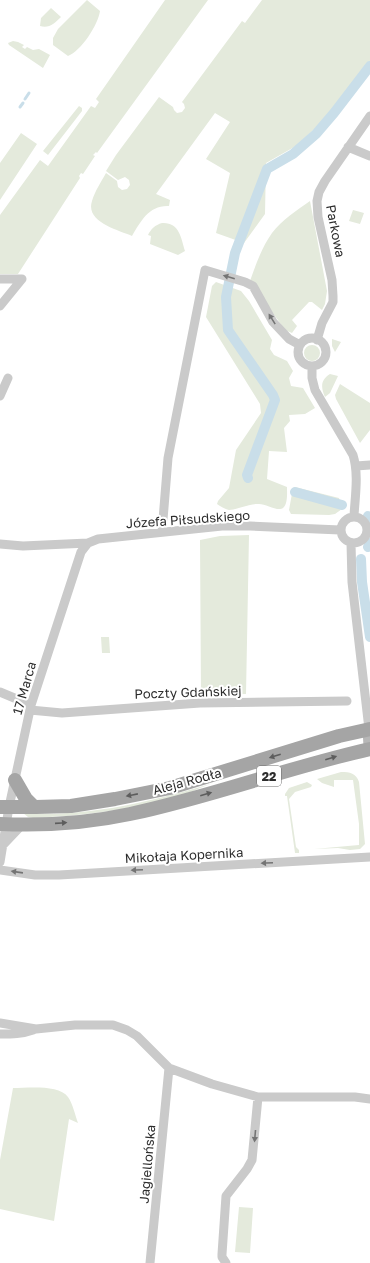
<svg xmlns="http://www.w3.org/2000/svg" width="370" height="1263" font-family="'Golos Text',sans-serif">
	<rect width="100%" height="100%" fill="#fff"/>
	<path fill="#e4eadc" d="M87 0 100 11C98 25 81 51 68 56L53 45V38L58 29Z
		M165 0H208L97 153 96 152 93 155 95 156 83 174 81 173 79 176 80 178 18 274H0V215L40 160 48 166 91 106 95 108 99 102 96 99Z
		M262 0H370V61L353 84 322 122 296 146 266 163 265 214 244 243 216 233 230 173 206 159 230 122 215 113 156 194 170 200 169 206C149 205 141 221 132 236 118 230 85 222 92 201 95 191 101 182 106 173L117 181 118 187 122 190 127 189 130 185 129 180 125 177 118 180 106 171 116 155 159 97 173 107 174 110 177 113 182 112 185 108 184 104 182 102 242 21 245 23Z
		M51 8 61 17C55 23 49 29 40 26L41 18Z
		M13 41 18 42 24 45 22 47 25 49 27 47 33 50 39 49 50 55 43 68 9 45 8 43Z
		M79 106 82 108V111L48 155 43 151Z
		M21 133 37 144 0 200V163Z
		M310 201 327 291 325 304 322 310 312 302H309L292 320 297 326 292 333 285 330 250 281C256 264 262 247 272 233 282 220 297 210 310 201Z
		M353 210 364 213 360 224 349 221Z
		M162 223C179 222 181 237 185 251L178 255 150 244 151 236 148 235C151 229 155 225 162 223Z
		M216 282 241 291 249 301 272 340 270 349 274 355 287 361 293 371 289 378 291 386 303 388 315 408 305 414 289 415 290 421 284 428 287 452 269 451 267 479 287 487C287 492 288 504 283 508 278 512 266 504 259 504 250 503 236 510 229 510 225 509 220 506 217 504L218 501 229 488 236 450 261 413 260 404 206 317 212 286Z
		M332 339 341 342 335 352 332 346Z
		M304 353a8 8 0 1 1 16 0a8 8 0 1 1-16 0Z
		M330 374 338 376 330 393 325 397C321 388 320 380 330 374Z
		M340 384 370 403V430L360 443 336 399 335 395Z
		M295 487 339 498 342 509 335 514 329 515 291 514 289 510 293 488Z
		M249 535 246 694 201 695 200 540 220 536Z
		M101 637H109L110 653H102Z
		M341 772C350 772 356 773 359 782L365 844 360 849 350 850 338 848 314 849 359 845V824L353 780H334V787L322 783 317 779Z
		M220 781C203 786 186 795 168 799 124 811 78 816 33 818L28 817 23 813C88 818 158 800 220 781Z
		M307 782 312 785 311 787 295 792 289 799 296 847 299 850V853H295L287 796H285V794L289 788Z
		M13 1088C27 1088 59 1084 68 1097 73 1104 75 1115 78 1123L69 1119 54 1221 0 1209V1160Z
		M239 1207 253 1208 250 1253 235 1252Z"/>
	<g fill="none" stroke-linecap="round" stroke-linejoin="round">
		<path stroke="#c9dee9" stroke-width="3" d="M25 99 29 93
			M20 107 23 103"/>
		<path stroke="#c9dee9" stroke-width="10" d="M248 478 247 475 275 400 273 395 228 330 226 297 235 253 267 169 293 154 316 134 334 113 370 66
			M295 492 342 505
			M368 516 370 518
			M368 547 370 543
			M361 559 362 582 370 637"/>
		<path stroke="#cacaca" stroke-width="9" d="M348 147 370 156
			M0 279H22
			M0 306 22 279
			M298 352a14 14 0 1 1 28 0a14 14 0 1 1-28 0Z
			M317 340 322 323 333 302V296L332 280 318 217 317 201 319 192 325 181 370 116
			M312 366V378L315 390 353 455C359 474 355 497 354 516
			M0 396 8 378
			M356 466 370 465
			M341 530a13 13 0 1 1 26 0a13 13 0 1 1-26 0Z
			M162 532 168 458 205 270 245 282 253 286 273 322 289 339 300 345
			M351 543 352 582 369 729
			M0 544 23 546 88 543
			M0 692 31 705
			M30 710 62 713 200 703 347 701
			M3 845 22 825
			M0 862 9 807 31 705 81 552 88 543 98 539 222 526H250L340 530
			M0 870 35 875H59L370 857
			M0 1023 36 1029 75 1025H113L127 1030 137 1036 169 1068 212 1084 258 1097H355L370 1099
			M0 1034C12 1034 22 1034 33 1030
			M150 1263 169 1068
			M226 1263 222 1257V1254L226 1196 247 1169 252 1160 258 1097"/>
		<path stroke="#b7b7b7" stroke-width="13" d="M369 729 370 746"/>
		<path stroke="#a5a5a5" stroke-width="14" d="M15 780 26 799 34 807
			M0 807H36L71 806 115 799 170 788 339 736 370 729
			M0 824C43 826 88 823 130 814 211 797 289 767 370 749"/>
	</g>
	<defs><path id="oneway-solid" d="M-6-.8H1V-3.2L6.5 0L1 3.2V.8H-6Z"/></defs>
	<g fill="#747474">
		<use href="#oneway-solid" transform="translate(229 277) rotate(-164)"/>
		<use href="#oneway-solid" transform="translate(272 319) rotate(-122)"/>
		<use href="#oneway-solid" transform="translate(267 863) rotate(177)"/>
		<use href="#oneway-solid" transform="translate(137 870) rotate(177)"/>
		<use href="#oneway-solid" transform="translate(17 872) rotate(-172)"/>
		<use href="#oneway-solid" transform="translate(255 1136) rotate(95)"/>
	</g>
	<g fill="#5d5d5d">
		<use href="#oneway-solid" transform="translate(275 756) rotate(163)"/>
		<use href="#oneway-solid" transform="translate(331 758) rotate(-17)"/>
		<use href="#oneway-solid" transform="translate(206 794) rotate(-16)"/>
		<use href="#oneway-solid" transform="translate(132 795) rotate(169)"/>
		<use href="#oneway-solid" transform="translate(61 823) rotate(-4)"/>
	</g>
	<g text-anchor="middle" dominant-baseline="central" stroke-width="4" stroke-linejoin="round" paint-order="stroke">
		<rect fill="#fff" stroke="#6c6c6c" stroke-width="1" x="257" y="766" width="24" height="20" rx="3"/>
		<g font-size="12" font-weight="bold" fill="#2d2d2d">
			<text x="269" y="776">22</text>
		</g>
		<g font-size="13" fill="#2d2d2d" stroke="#fff">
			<text transform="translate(336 231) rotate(79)">Parkowa</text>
			<text transform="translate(188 519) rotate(-4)">Józefa Piłsudskiego</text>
			<text transform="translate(24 688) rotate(-74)">17 Marca</text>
			<text transform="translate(188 692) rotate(-2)">Poczty Gdańskiej</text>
			<text transform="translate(187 781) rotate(-15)">Aleja Rodła</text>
			<text transform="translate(184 855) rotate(-3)">Mikołaja Kopernika</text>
			<text transform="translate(147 1164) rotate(-85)">Jagiellońska</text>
		</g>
	</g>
</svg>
